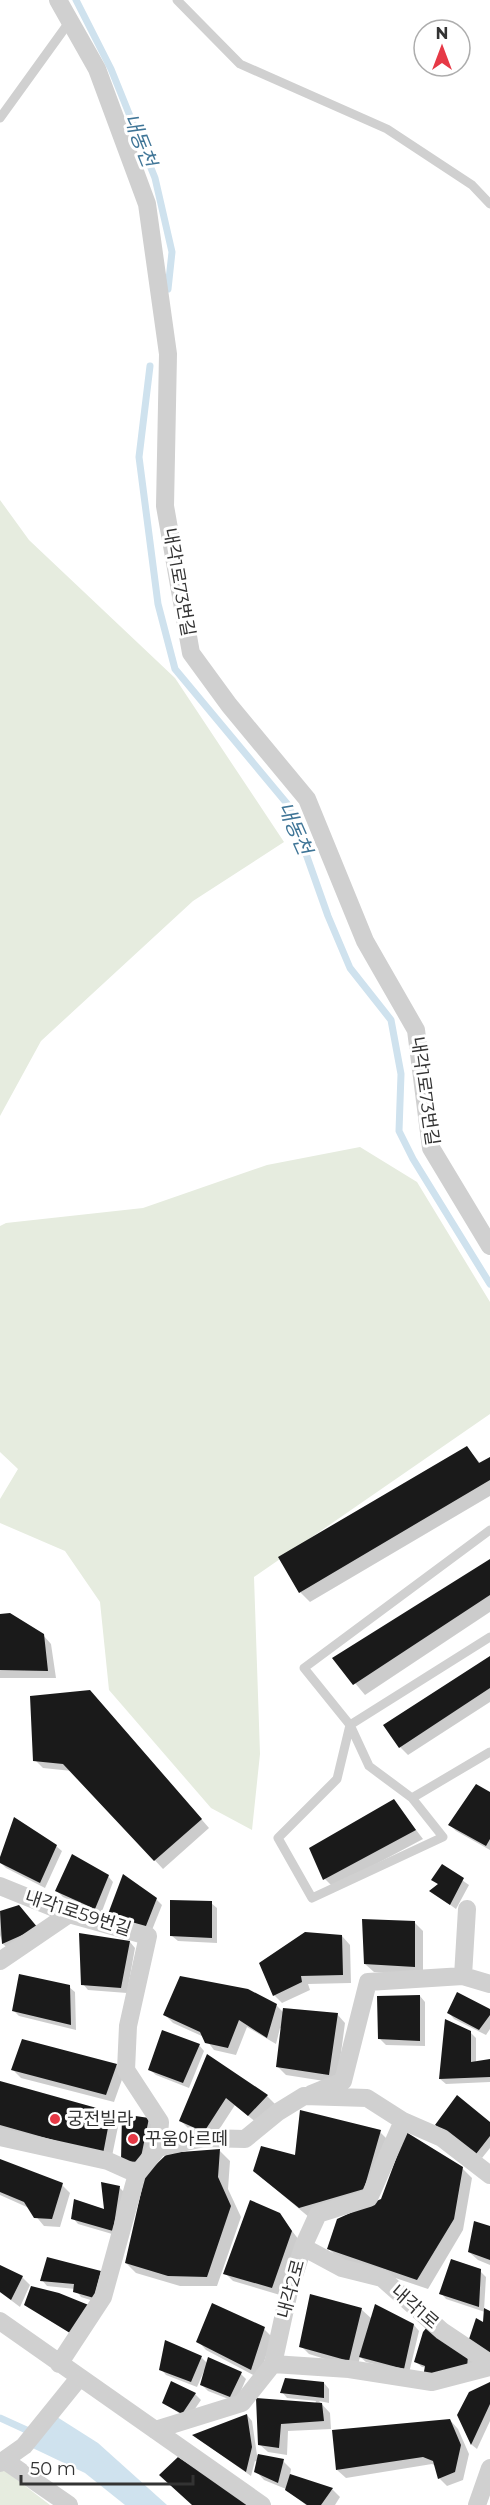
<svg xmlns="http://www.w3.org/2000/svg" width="490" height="2505" font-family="Montserrat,'Noto Sans KR',sans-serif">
	<rect width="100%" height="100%" fill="#fff"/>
	<path fill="#e6ecdf" d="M0 500 29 540 175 678 284 842 193 901 41 1041 0 1116Z
		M360 1147 417 1182 490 1302V1414L254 1577 260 1754 252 1830 211 1808 109 1690 100 1602 65 1551 0 1523V1499L18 1469 0 1452V1226L6 1223 143 1208 267 1165Z
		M3 2469 50 2505H0V2471Z"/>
	<path fill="#cfe2ee" d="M46 2410 98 2443 167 2505H125L85 2473 20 2442Z"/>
	<path fill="#0003" d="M467 1448 481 1464 490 1458V1496L310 1602 300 1592Z
		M490 1560V1612L365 1695 334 1658Z
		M0 1615 43 1635 51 1644 56 1678H0Z
		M490 1658V1702L408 1755 400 1747Z
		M98 1700 209 1828 163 1869 72 1771 43 1768 35 1760Z
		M490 1794V1850L456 1831 450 1825Z
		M394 1801 423 1839 333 1887 325 1879Z
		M56 1846 62 1851 45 1888 6 1868 0 1862Z
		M442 1866 469 1885 456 1909 432 1892 439 1885 433 1880Z
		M108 1876 113 1882 101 1914 63 1897 57 1891Z
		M156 1899 162 1905 150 1935 115 1920 109 1914Z
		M211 1903 217 1908V1943L178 1941 172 1936Z
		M18 1907 45 1937 12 1952 3 1944 0 1935V1913Z
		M415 1923 423 1931V1974L374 1972 365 1964Z
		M342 1936 350 1945 351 1983 308 1984 310 1990 282 2003 274 1995Z
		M130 1942 135 1948 127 1993 88 1990 83 1984Z
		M69 1987 75 1992 76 2030 19 2016 13 2010Z
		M420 1996 425 2002V2046L386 2045 380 2039Z
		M276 2005 284 2013 337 2014 345 2023 337 2083 286 2075 277 2066 282 2029 280 2028 276 2044 247 2027 236 2055 214 2050 204 2037 173 2023 165 2015Z
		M490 2011V2029L486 2035 454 2019 449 2013Z
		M470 2032 476 2038V2063L490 2060V2082L446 2084 440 2079Z
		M199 2045 204 2051 189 2088 156 2075 150 2070Z
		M207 2057 267 2096 275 2104 257 2123 235 2105 213 2139 189 2129 181 2121Z
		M116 2065 124 2074 114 2102 21 2078 13 2070Z
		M0 2082 111 2114 119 2122 111 2161 0 2130Z
		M148 2119 154 2125 146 2167 128 2166Z
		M490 2124V2148L482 2158 443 2130Z
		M380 2132 390 2142 374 2199 310 2218 254 2171Z
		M220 2151 230 2161 228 2189 241 2217 217 2286H180L136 2273 126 2263Z
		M0 2161 62 2185 70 2193 60 2227 44 2226 29 2208 0 2195Z
		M462 2168 472 2178 463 2230 428 2289 339 2259 329 2249Z
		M119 2187 125 2193 119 2236 78 2224 73 2218 106 2211Z
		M279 2214 299 2240 280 2295 233 2281 225 2273Z
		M490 2227V2265L478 2260 469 2252Z
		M0 2267 22 2277 30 2285 20 2307 0 2292Z
		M480 2271 486 2277 484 2310 490 2312 484 2325 485 2312 446 2299 441 2293Z
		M100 2272V2303L81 2297 75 2289 47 2286 42 2280Z
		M32 2288 76 2337 26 2305Z
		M311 2296 362 2310 372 2319 414 2325 419 2331 409 2373 366 2362 360 2357 357 2369 309 2354 301 2346Z
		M264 2329 272 2337 259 2378 206 2350 198 2341Z
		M424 2332 473 2361 472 2374 422 2367 416 2362Z
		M166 2342 202 2358 208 2364 241 2374 246 2379 236 2402 208 2391 202 2385 206 2372 204 2371 197 2387 166 2375 161 2369Z
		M172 2383 195 2394 201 2400 188 2419 164 2403Z
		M324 2383 329 2389V2403L319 2401 330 2413 331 2429 288 2431 287 2455 268 2452 259 2444 258 2400 315 2404 316 2401 287 2398 282 2392Z
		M490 2384V2421L477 2449 472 2445 458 2415Z
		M247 2415 252 2421 257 2455 283 2461 291 2469 290 2475 332 2489 340 2497 335 2505H306L286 2489 264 2480 256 2471 258 2462 255 2461 251 2476 200 2440Z
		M450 2420 458 2429 469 2454 463 2480 447 2486 439 2478 436 2466 432 2464 346 2478 337 2470Z"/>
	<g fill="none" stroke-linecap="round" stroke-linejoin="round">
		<path stroke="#cfe2ee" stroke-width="7" d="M76 0 111 69 155 178 172 252 168 289
			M150 366 139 457 158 604 175 669 289 806 328 916 350 968 391 1020 401 1074 399 1131 413 1159 490 1284
			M0 2418 33 2433"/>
	</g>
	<path fill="#1a1a1a" d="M467 1446 479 1463 490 1457V1480L299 1593 278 1557Z
		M490 1559V1595L353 1685 332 1658Z
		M10 1613 44 1634 48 1671 0 1670V1614Z
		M490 1656V1688L399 1748 383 1725Z
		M90 1690 202 1819 154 1861 63 1764 33 1761 30 1696Z
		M476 1784 490 1792V1839L486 1846 448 1825Z
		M394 1799 416 1830 323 1880 309 1848Z
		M14 1817 57 1845 40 1883 0 1863V1857Z
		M72 1854 109 1875 95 1909 55 1891Z
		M442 1864 464 1878 450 1905 429 1891 438 1884 431 1880Z
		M123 1874 157 1898 144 1931 108 1914Z
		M170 1900 212 1901V1938L170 1936Z
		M19 1905 38 1928 2 1944 0 1911Z
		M362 1919 415 1921V1967L364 1964Z
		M305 1932 342 1935 343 1975 301 1976 302 1982 273 1996 259 1963Z
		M79 1933 130 1941 121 1988 81 1985Z
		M19 1974 70 1985 71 2025 12 2011Z
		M180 1976 248 1989 277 2004 267 2038 239 2020 228 2048 205 2043 200 2032 163 2015Z
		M457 1992 490 2009V2015L479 2030 447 2013Z
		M420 1995V2041L378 2039 377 1996Z
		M283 2008 338 2013 329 2075 276 2067Z
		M445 2019 471 2031V2062L490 2059V2077L439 2079Z
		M162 2030 200 2044 183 2083 148 2070Z
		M22 2039 117 2064 106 2095 11 2070Z
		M207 2054 268 2095 248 2116 226 2098 204 2132 179 2121Z
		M0 2081 111 2112 103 2154 0 2125Z
		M457 2095 490 2122V2136L476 2154 435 2125Z
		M300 2110 381 2130 364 2189 299 2208 253 2171 261 2146 295 2155Z
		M122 2114 149 2118 140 2162 121 2161Z
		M406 2132 463 2167 454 2219 417 2280 327 2249 337 2219 381 2199Z
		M220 2149 218 2177 231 2206 207 2277 168 2276 125 2263 145 2175 168 2153Z
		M0 2159 63 2183 52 2219 34 2218 24 2202 0 2192Z
		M101 2182 120 2186 113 2231 71 2219 74 2199 104 2209Z
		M250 2200 280 2213 292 2231 272 2288 223 2274Z
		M474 2221 490 2226V2260L468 2252Z
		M47 2257 101 2271 94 2298 73 2292 74 2284 40 2281Z
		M451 2259 481 2269 479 2307 439 2294Z
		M0 2265 23 2276 11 2300 0 2292Z
		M31 2286 59 2293 91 2306 70 2333 24 2305Z
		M310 2294 362 2308 349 2361 299 2347Z
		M212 2303 265 2327 251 2370 196 2342Z
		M375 2304 414 2324 404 2369 359 2357Z
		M484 2308 490 2311V2353L468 2342 476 2318 483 2322Z
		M427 2327 468 2354 467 2369 423 2377 425 2366 414 2362 423 2332Z
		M165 2340 202 2356 191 2382 159 2370Z
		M208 2357 242 2372 230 2397 200 2385Z
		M285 2378 324 2382V2398L280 2393Z
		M171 2381 196 2393 182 2414 162 2403Z
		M490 2382V2404L471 2445 457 2415 469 2392Z
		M256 2398 322 2403 324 2421 281 2424 279 2448 258 2445Z
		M247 2414 252 2447 246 2472 192 2435Z
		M450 2419 461 2445 455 2472 438 2479 433 2461 423 2457 336 2470 332 2430Z
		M258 2454 284 2459 278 2483 254 2472Z
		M178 2457 253 2505H192L159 2475Z
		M290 2474 333 2488 321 2505H307L285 2490Z"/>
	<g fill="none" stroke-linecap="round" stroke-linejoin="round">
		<path stroke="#d0d0d0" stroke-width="9" d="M177 0 240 64 387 129 472 185 490 204
			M0 118 70 21
			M490 1637 350 1725 337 1779 278 1838 312 1898 443 1837 412 1798 490 1752
			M412 1798 369 1766 350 1725 304 1668 490 1530"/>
		<path stroke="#d0d0d0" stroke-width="18" d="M58 0 97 69 147 204 168 354 165 506 191 653 229 705 307 799 365 941 416 1030 431 1148 490 1246
			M0 1886 69 1914 148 1936 128 2026 126 2070 160 2122 158 2148
			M467 1909 463 1976 490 1984
			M0 1961 69 1914
			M311 2094 343 2081 368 1982 463 1976
			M0 2137 108 2161 137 2174 158 2148 204 2138 245 2139 278 2112 304 2096 367 2098 403 2121 442 2138 490 2175
			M303 2247 342 2268 382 2278 442 2331 490 2363
			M0 2321 262 2505
			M59 2364 103 2297 137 2174
			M273 2364 349 2369 432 2382 490 2367
			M155 2430 242 2403 273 2364 289 2291 303 2247 318 2214 369 2198 403 2121
			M4 2460 69 2505
			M0 2463 24 2446 79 2378
			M477 2505 490 2468"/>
	</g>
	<g fill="#e63946" stroke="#fff" stroke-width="2">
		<circle cx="55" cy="2119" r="6"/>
		<circle cx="133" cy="2139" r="6"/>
	</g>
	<g text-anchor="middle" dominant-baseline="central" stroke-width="6" stroke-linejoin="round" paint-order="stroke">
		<g font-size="18" fill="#333" stroke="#fff">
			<text transform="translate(179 582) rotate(80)">내각1로73번길</text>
			<text transform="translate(425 1091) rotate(82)">내각1로73번길</text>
			<text transform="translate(78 1913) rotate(18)">내각1로59번길</text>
			<text transform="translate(291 2289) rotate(-75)">내각2로</text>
			<text transform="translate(415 2307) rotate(41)">내각1로</text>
		</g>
		<g font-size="18" fill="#333" stroke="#fff" text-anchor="start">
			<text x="67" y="2119">궁전빌라</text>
			<text x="145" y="2139">꾸움아르떼</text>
		</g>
		<g font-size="20" font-style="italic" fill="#3f7597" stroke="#fff">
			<text transform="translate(140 140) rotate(68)">내동천</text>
			<text transform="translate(295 828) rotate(66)">내동천</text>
		</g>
	</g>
	<g transform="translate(442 48)"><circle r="28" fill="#ffffff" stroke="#adadad" stroke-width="1.5"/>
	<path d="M0-4.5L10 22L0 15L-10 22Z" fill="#e63946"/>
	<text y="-9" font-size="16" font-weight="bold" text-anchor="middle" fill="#333333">N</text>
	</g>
	<path d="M21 2475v9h172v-9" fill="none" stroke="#333333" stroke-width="3"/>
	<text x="30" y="2475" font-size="18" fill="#333333" stroke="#ffffff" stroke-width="4.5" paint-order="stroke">50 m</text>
</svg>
